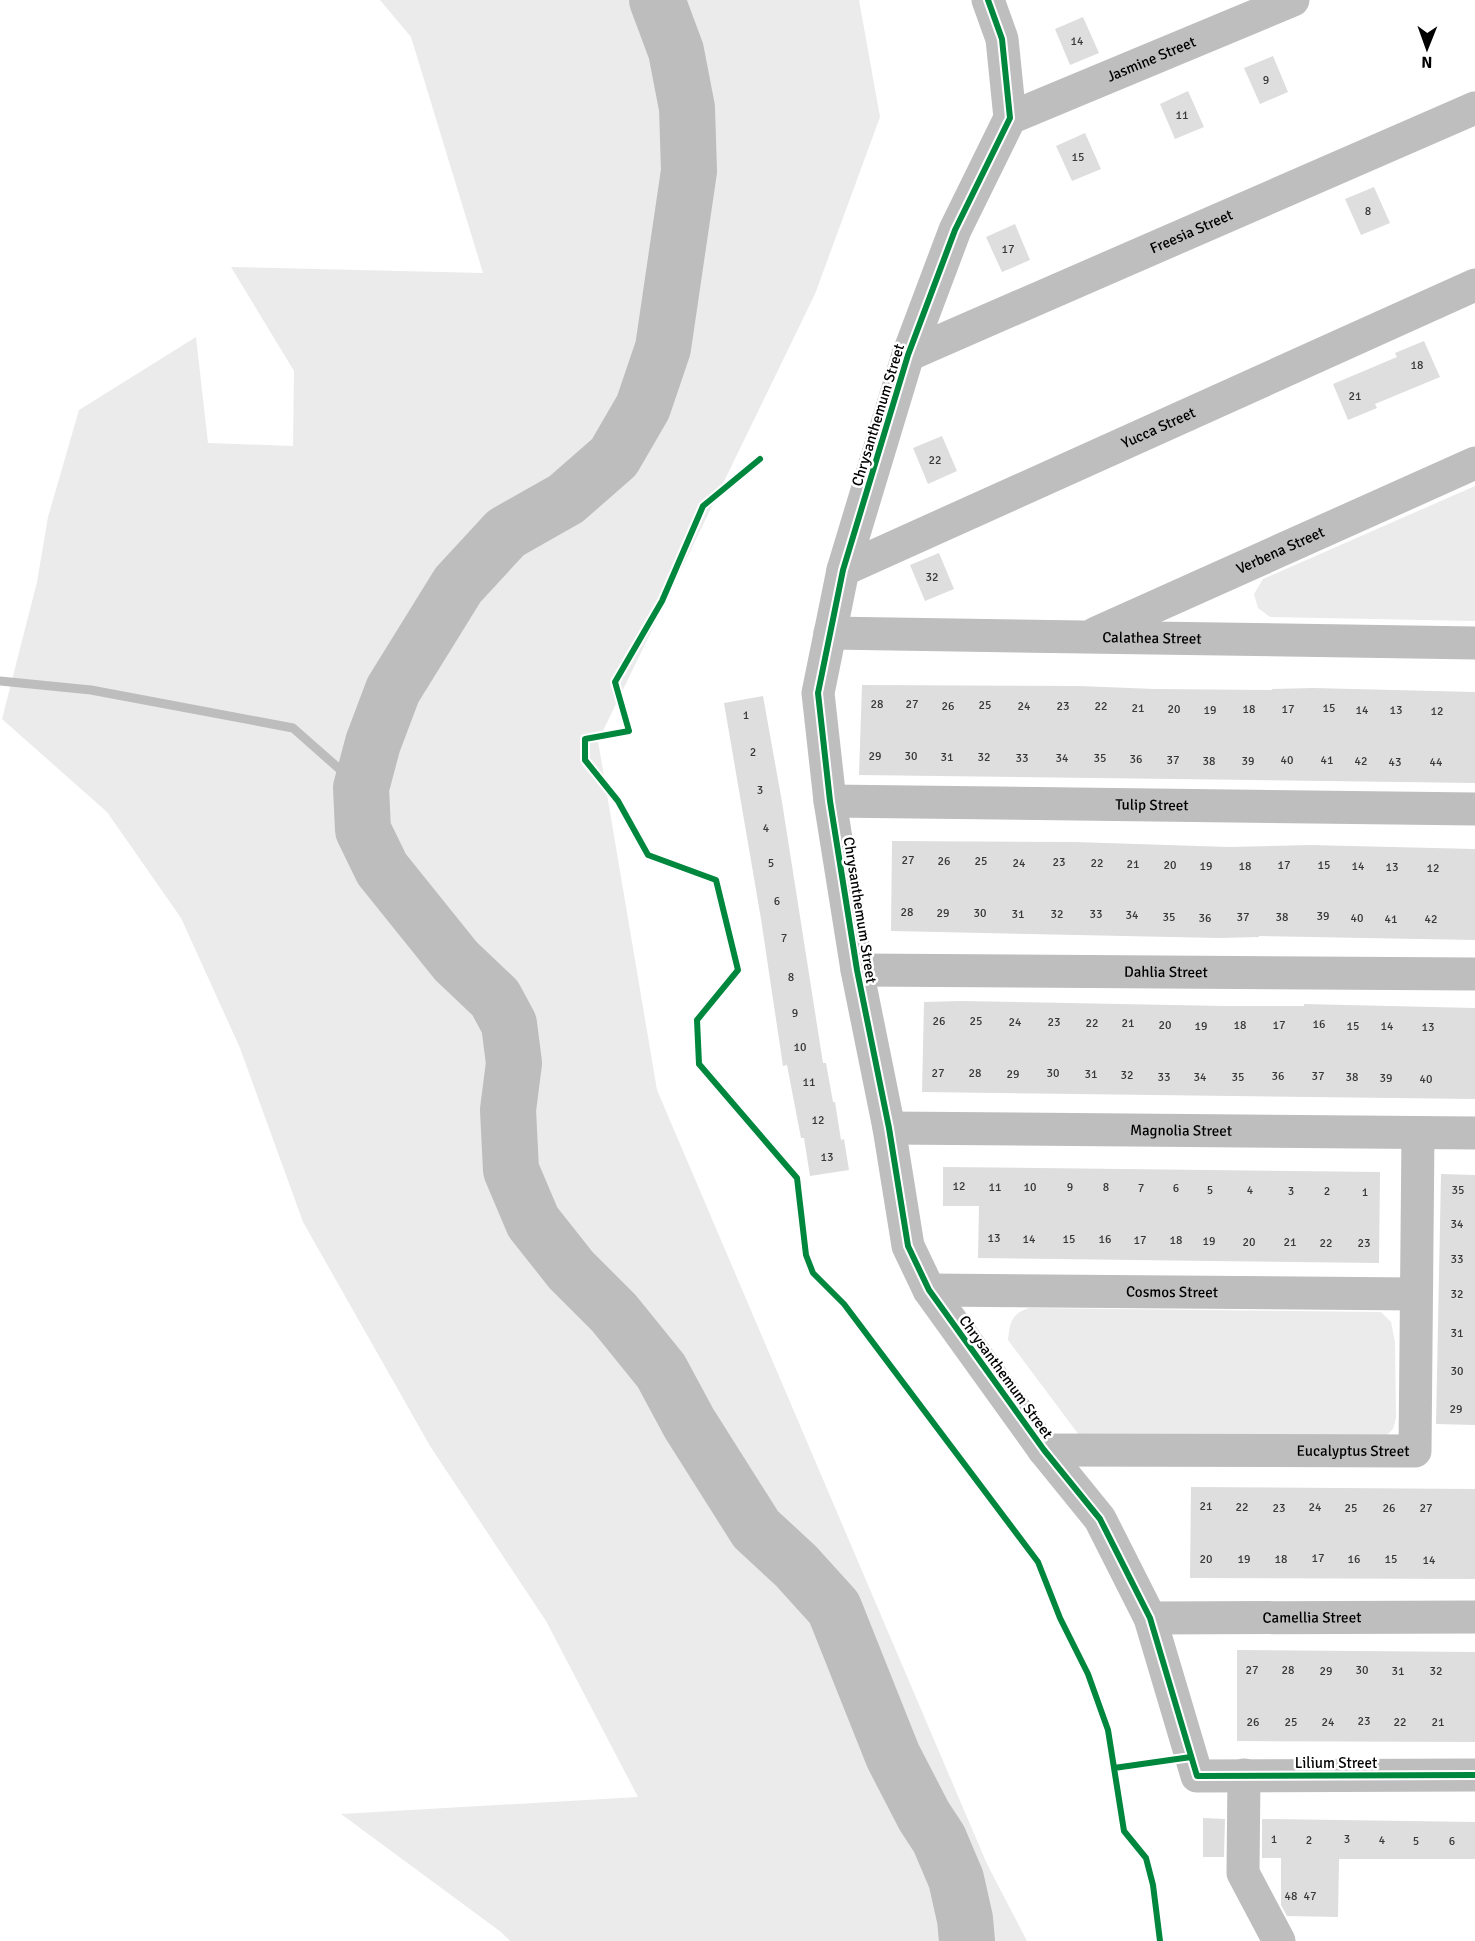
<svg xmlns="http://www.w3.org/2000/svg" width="1475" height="1941" font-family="Signika,sans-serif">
	<rect width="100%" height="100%" fill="#fff"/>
	<path fill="#ebebeb" d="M380 0H859L880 117 815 294 598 741 657 1090 987 1864 1027 1941H510L501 1932 341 1814 638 1797 546 1621 430 1446 303 1222 240 1048 181 918 107 812 2 719 37 582 48 517 79 410 196 337 208 443 293 446 294 371 231 267 483 273 411 37Z
		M1475 486V621L1270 617 1258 608 1254 594 1263 579Z
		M1029 1308 1381 1312 1391 1322 1395 1342 1396 1418 1393 1429 1385 1437 1079 1435 1008 1340C1010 1322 1011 1314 1029 1308Z"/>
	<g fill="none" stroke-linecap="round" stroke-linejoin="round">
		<path stroke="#bdbdbd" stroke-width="9" d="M0 681 91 690 293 728 361 788"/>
		<path stroke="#bdbdbd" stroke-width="56" d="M657 0 676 51 687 108 689 171 663 348 643 407 614 457 566 499 506 533 458 585 393 690 373 743 361 788 363 830 382 869 456 961 495 998 509 1024 514 1063 508 1110 511 1170 533 1222 571 1270 614 1313 661 1371 689 1423 756 1529 796 1566 834 1608 893 1756 924 1816 939 1839 956 1879 965 1919 967 1941"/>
	</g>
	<path fill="#dedede" d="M1083 17 1099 53 1070 65 1055 29Z
		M1273 56 1288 92 1260 104 1244 68Z
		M1188 91 1204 127 1175 139 1160 104Z
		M1085 133 1101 169 1072 181 1056 146Z
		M1374 187 1390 223 1361 235 1345 199Z
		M1015 224 1030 260 1002 272 986 237Z
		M1424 341 1440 377 1375 404 1377 408 1348 420 1333 384 1397 357 1395 353Z
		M942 436 957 471 928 484 913 448Z
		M939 553 954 589 925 601 910 565Z
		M862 685 1079 686 1154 689 1272 690V689L1313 688 1475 692V783L859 775Z
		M763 696 782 802 823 1063H826L833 1102H835L841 1140 844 1139 849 1170 810 1176 804 1138H801L787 1065 783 1066 761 919 724 703Z
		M892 841 1075 842 1229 847 1309 845 1475 849V940L1259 936V937L1220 938 891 931Z
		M961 1001 1224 1006H1304V1004L1475 1008V1099L922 1092 924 1002Z
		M943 1167 1380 1172 1379 1263 978 1258 979 1206H943Z
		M1441 1174 1475 1175V1425L1436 1424Z
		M1191 1487 1475 1489V1579L1190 1578Z
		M1237 1650 1475 1652V1742L1237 1741Z
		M1203 1818 1225 1819 1224 1857H1203Z
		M1262 1819 1475 1822V1859H1339L1338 1917 1287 1916 1281 1905V1858H1262Z"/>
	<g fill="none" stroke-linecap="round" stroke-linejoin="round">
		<g stroke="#bebebe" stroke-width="33">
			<path d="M988 0 1002 39 1010 118 955 230 908 355 843 570 818 693 830 801 857 970 889 1128 908 1246 929 1290 1044 1450 1100 1519 1150 1618 1197 1776 1475 1775"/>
			<path id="s1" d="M1010 118 1293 0"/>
			<path id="s2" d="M908 355 1475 108"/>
			<path id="s3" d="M843 570 1475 285"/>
			<path id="s4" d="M830 633 1475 643"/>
			<path id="s5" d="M1096 633 1475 463"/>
			<path id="s6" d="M830 801 1475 809"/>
			<path id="s7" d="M857 970 1475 974"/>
			<path id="s8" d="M889 1128 1475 1133"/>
			<path id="s9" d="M929 1290 1416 1294"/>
			<path id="s10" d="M1044 1450 1415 1451 1418 1133"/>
			<path id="s11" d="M1150 1618 1475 1617"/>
			<path d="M1244 1775 1243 1873 1279 1941"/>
		</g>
		<g stroke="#fff" stroke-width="10">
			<path id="cycleway" d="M988 0 1002 39 1010 118 955 230 908 355 843 570 818 693 830 801 857 970 889 1128 908 1246 929 1290 1044 1450 1100 1519 1150 1618 1197 1776 1475 1775
				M760 459 703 506 662 601 615 682 629 731 585 739V760L618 801 648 855 716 880 738 970 697 1020 699 1064 797 1178 806 1255 813 1273 844 1304 1038 1562 1060 1618 1088 1674 1108 1730 1124 1831 1146 1858 1153 1885 1160 1941
				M1114 1768 1191 1757"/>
		</g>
		<use href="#cycleway" stroke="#00873e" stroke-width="6"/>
	</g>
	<g text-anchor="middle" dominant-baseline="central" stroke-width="5" stroke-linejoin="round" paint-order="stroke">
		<g font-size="12" fill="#383838">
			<text x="1077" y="41">14</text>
			<text x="1266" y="80">9</text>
			<text x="1182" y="115">11</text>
			<text x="1078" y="157">15</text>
			<text x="1368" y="211">8</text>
			<text x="1008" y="249">17</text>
			<text x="1417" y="365">18</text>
			<text x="1355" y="396">21</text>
			<text x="935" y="460">22</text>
			<text x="932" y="577">32</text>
			<text x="877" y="704">28</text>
			<text x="912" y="704">27</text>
			<text x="985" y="705">25</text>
			<text x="948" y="706">26</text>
			<text x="1024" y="706">24</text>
			<text x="1063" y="706">23</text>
			<text x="1101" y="706">22</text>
			<text x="1138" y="708">21</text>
			<text x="1329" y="708">15</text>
			<text x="1174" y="709">20</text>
			<text x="1249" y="709">18</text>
			<text x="1288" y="709">17</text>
			<text x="1210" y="710">19</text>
			<text x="1362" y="710">14</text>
			<text x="1396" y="710">13</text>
			<text x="1437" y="711">12</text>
			<text x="746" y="715">1</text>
			<text x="753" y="752">2</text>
			<text x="875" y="756">29</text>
			<text x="911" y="756">30</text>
			<text x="947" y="757">31</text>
			<text x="984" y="757">32</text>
			<text x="1022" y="758">33</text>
			<text x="1062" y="758">34</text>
			<text x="1100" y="758">35</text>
			<text x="1136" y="759">36</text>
			<text x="1173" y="760">37</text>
			<text x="1287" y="760">40</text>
			<text x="1327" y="760">41</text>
			<text x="1209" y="761">38</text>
			<text x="1248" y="761">39</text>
			<text x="1361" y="761">42</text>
			<text x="1395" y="762">43</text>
			<text x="1436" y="762">44</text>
			<text x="760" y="790">3</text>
			<text x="766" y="828">4</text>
			<text x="908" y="860">27</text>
			<text x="944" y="861">26</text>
			<text x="981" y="861">25</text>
			<text x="1059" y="862">23</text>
			<text x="771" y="863">5</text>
			<text x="1019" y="863">24</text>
			<text x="1097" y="863">22</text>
			<text x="1133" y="864">21</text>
			<text x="1170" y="865">20</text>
			<text x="1284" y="865">17</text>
			<text x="1324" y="865">15</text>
			<text x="1206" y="866">19</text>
			<text x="1245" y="866">18</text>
			<text x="1358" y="866">14</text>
			<text x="1392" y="867">13</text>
			<text x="1433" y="868">12</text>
			<text x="777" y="901">6</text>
			<text x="907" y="912">28</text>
			<text x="943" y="913">29</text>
			<text x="980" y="913">30</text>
			<text x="1018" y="914">31</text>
			<text x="1057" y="914">32</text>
			<text x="1096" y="914">33</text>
			<text x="1132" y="915">34</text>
			<text x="1323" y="916">39</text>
			<text x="1169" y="917">35</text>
			<text x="1243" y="917">37</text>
			<text x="1282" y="917">38</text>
			<text x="1205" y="918">36</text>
			<text x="1357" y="918">40</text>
			<text x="1391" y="919">41</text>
			<text x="1431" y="919">42</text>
			<text x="784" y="938">7</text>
			<text x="791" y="977">8</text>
			<text x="795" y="1013">9</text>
			<text x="939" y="1021">26</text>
			<text x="976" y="1021">25</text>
			<text x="1015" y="1022">24</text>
			<text x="1054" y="1022">23</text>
			<text x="1092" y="1023">22</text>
			<text x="1128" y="1023">21</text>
			<text x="1319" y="1024">16</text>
			<text x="1165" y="1025">20</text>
			<text x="1240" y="1025">18</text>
			<text x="1279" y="1025">17</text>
			<text x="1201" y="1026">19</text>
			<text x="1353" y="1026">15</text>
			<text x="1387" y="1026">14</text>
			<text x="1428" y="1027">13</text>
			<text x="800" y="1047">10</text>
			<text x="938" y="1073">27</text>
			<text x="975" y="1073">28</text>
			<text x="1053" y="1073">30</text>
			<text x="1013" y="1074">29</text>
			<text x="1091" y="1074">31</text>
			<text x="1127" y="1075">32</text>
			<text x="1278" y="1076">36</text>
			<text x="1318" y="1076">37</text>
			<text x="1164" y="1077">33</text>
			<text x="1200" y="1077">34</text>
			<text x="1238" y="1077">35</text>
			<text x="1352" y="1077">38</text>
			<text x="1386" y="1078">39</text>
			<text x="1426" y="1079">40</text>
			<text x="809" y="1082">11</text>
			<text x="818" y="1120">12</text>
			<text x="827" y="1157">13</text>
			<text x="959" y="1186">12</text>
			<text x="995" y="1187">11</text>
			<text x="1030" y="1187">10</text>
			<text x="1070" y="1187">9</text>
			<text x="1106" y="1187">8</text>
			<text x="1141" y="1188">7</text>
			<text x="1176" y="1188">6</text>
			<text x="1210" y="1190">5</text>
			<text x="1250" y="1190">4</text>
			<text x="1458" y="1190">35</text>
			<text x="1291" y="1191">3</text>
			<text x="1327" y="1191">2</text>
			<text x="1365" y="1192">1</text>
			<text x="1457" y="1224">34</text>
			<text x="994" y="1238">13</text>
			<text x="1029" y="1239">14</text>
			<text x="1069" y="1239">15</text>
			<text x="1105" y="1239">16</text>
			<text x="1140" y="1240">17</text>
			<text x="1176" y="1240">18</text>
			<text x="1209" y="1241">19</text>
			<text x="1249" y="1242">20</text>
			<text x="1290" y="1242">21</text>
			<text x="1326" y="1243">22</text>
			<text x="1364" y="1243">23</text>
			<text x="1457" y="1259">33</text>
			<text x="1457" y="1294">32</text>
			<text x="1457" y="1333">31</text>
			<text x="1457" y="1371">30</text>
			<text x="1456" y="1409">29</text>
			<text x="1206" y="1506">21</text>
			<text x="1242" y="1507">22</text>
			<text x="1315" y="1507">24</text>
			<text x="1279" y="1508">23</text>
			<text x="1351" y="1508">25</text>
			<text x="1389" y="1508">26</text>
			<text x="1426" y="1508">27</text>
			<text x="1318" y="1558">17</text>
			<text x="1206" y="1559">20</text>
			<text x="1244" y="1559">19</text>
			<text x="1281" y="1559">18</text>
			<text x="1354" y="1559">16</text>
			<text x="1391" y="1559">15</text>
			<text x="1429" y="1560">14</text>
			<text x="1252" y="1670">27</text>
			<text x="1288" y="1670">28</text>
			<text x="1362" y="1670">30</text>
			<text x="1326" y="1671">29</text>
			<text x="1398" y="1671">31</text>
			<text x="1436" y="1671">32</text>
			<text x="1364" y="1721">23</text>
			<text x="1253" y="1722">26</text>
			<text x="1291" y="1722">25</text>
			<text x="1328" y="1722">24</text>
			<text x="1400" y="1722">22</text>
			<text x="1438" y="1722">21</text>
			<text x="1274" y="1839">1</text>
			<text x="1347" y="1839">3</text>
			<text x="1309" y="1840">2</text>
			<text x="1382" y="1840">4</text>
			<text x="1416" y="1841">5</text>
			<text x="1452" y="1841">6</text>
			<text x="1291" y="1896">48</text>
			<text x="1310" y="1896">47</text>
		</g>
		<g font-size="15" fill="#000" stroke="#fff">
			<text stroke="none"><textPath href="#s1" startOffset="153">Jasmine Street</textPath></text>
			<text stroke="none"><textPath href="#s2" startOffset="309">Freesia Street</textPath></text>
			<text transform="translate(878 415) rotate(-73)">Chrysanthemum Street</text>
			<text stroke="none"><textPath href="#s3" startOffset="346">Yucca Street</textPath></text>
			<text stroke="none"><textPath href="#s5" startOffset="202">Verbena Street</textPath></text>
			<text stroke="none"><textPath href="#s4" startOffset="322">Calathea Street</textPath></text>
			<text stroke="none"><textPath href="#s6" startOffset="322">Tulip Street</textPath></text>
			<text transform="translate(860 910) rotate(81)">Chrysanthemum Street</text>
			<text stroke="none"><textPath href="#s7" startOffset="309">Dahlia Street</textPath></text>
			<text stroke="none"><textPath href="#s8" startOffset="292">Magnolia Street</textPath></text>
			<text stroke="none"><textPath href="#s9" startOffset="243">Cosmos Street</textPath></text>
			<text transform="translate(1006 1377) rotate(54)">Chrysanthemum Street</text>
			<text stroke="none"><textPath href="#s10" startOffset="309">Eucalyptus Street</textPath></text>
			<text stroke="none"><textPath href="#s11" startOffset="162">Camellia Street</textPath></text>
			<text x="1336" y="1763">Lilium Street</text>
		</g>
	</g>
	<g transform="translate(1427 48) rotate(181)" stroke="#ffffff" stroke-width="4.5" paint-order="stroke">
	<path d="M0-4.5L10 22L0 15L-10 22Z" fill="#000000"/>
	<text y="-9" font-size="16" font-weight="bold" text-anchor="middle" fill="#000000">N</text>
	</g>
</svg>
